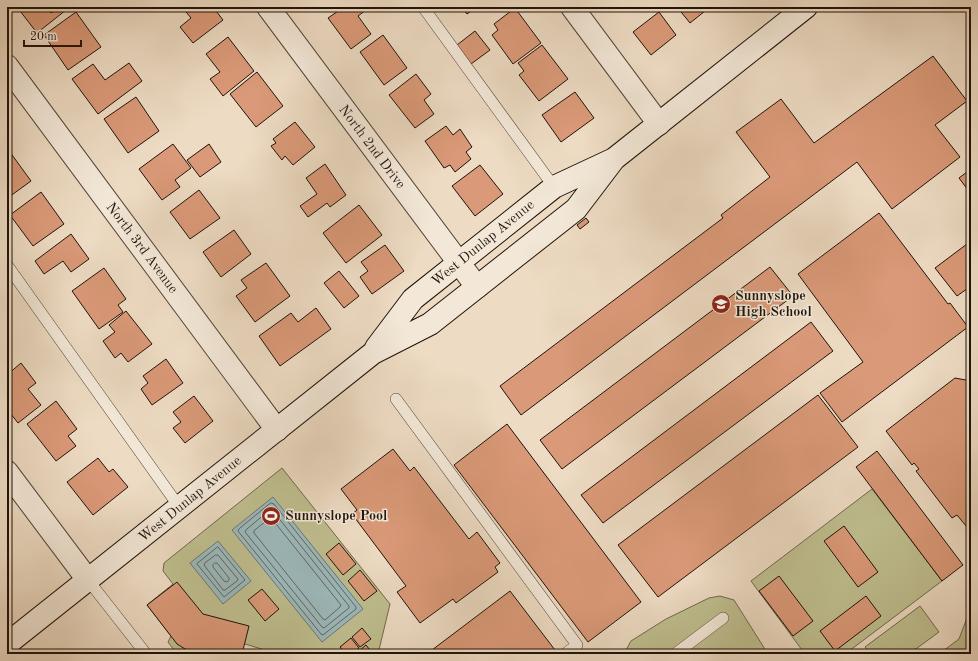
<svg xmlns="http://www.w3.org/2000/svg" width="978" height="661" font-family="'Old Standard TT',serif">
	<rect width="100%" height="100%" fill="#eddbc3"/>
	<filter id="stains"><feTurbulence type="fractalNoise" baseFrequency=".005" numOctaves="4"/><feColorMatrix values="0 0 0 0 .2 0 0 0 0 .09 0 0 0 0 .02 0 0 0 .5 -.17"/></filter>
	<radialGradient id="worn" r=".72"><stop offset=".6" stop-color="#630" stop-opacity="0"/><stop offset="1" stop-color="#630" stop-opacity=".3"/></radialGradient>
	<path fill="#bfbe8f" stroke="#6f684c" d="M282 468 390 604 378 654H278L245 644 192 651 190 654C177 654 175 652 168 642L171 636 147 605 173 584 163 571 164 563Z
		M872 489 942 581 845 654H805L751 581Z
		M720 596 734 600 768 654H620L626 650 631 641 666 619 709 598Z
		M920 606 939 632 909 654H870L865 647Z
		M970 610 971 654H939L959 639Z"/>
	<path fill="#9cb9bc" stroke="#6a7775" d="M273 497 363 609 322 642 232 530Z
		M218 541 251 581 223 604 190 563Z"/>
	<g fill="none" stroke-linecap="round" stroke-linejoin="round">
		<path stroke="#5e6663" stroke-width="1" d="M271 503 274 504 356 607V609L323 635 321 634 238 531 239 529Z
			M270 510 273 511 349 606V608L324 628 322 627 245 532 246 530Z
			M269 519H272L341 605 340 607 325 620 323 619 254 533V531Z
			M218 547 245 580 224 597 197 564Z
			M216 555H218L238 579 237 581 225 590H223L204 565 205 563Z
			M215 563H217L229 578V580L227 582 224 581 213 567V565Z"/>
	</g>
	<path fill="#da9978" stroke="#1f130a" d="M17 7H46L51 13 58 7H64L66 10 37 33Z
		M182 7H213L223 20 193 43 180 27 191 18Z
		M344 7H370L358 16 371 34 351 49 328 18Z
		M461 7H483L479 10 477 7 467 14Z
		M677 7H710L690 23Z
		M515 8 541 43 513 64 492 35 498 30 494 24Z
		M76 12 101 47 68 70 44 35Z
		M659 12 676 35 651 55 633 32Z
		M475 31 490 50 471 64 457 45Z
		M383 35 407 68 384 85 360 52Z
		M228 37 254 71 223 96 210 79 220 72 206 54Z
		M542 45 568 79 539 101 519 75 524 71 518 63Z
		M933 56 967 101 935 125 960 157 892 209 857 162 521 415 500 386 723 218 721 215 770 177 736 132 781 99 814 143Z
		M129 63 142 81 98 114 72 79 93 64 105 80Z
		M257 72 283 106 256 127 230 94Z
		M416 74 431 94 424 100 434 114 415 128 389 95Z
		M575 92 594 118 561 142 542 115Z
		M136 97 159 131 128 153 104 119Z
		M295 122 315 147 293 165 285 156 282 160 271 146 276 143 273 139Z
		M446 126 453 135 460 129 472 147 466 152 471 159 455 172 450 165 444 168 425 141Z
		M173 144 191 168 175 180 180 187 162 200 139 169Z
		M209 144 221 162 200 177 187 160Z
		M7 148 31 181 9 197 7 195Z
		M325 164 346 195 330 207 327 203 308 217 300 206 317 194 306 178Z
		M480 165 503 194 475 216 452 186Z
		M971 169V194L959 178Z
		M199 190 220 218 190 239 170 212Z
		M41 192 64 224 33 246 10 215Z
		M359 205 382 235 346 263 323 233Z
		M879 213 948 304 950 303 968 327 842 422 820 393 863 362 798 274Z
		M586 218 589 222 580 229 577 225Z
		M234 230 251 254 221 277 203 252Z
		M71 234 89 259 71 272 63 261 44 274 35 261Z
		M971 241V286L957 296 935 268Z
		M385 245 404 271 372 294 360 277 368 271 361 262Z
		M266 263 290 296 255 322 236 296 247 288 241 280Z
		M770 267 793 296 562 469 540 440Z
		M104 268 126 299 118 305 123 312 99 329 72 291Z
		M339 271 359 296 344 308 324 283Z
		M316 308 331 329 280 366 259 336 291 313 298 322Z
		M126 311 152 344 128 362 121 353 115 358 103 341 115 332 109 325Z
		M811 322 833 351 603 523 581 495Z
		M166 359 183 383 152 405 141 389 148 383 143 376Z
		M21 363 36 383 28 389 41 405 18 423 7 409V375Z
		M955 378 971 381V532L957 515 952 518 916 471 919 469 914 463 912 465 886 431Z
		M818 395 858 447 658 597 618 545Z
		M194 396 213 421 185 443 173 428 181 422 173 412Z
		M56 401 77 429 68 436 76 446 56 461 27 424Z
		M507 424 641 602 588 642 454 465Z
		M393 449 410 471 414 467 469 539 477 532 500 563 495 567 498 572 456 603 453 599 420 623 397 592 406 586 352 514 357 510 341 489Z
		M877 451 963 565 942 581 856 467Z
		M98 458 109 472 113 469 128 487 93 515 67 482Z
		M844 526 878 572 858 587 824 541Z
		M339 543 356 564 343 575 326 554Z
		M360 570 377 591 364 601 348 581Z
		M779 576 813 621 793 636 759 591Z
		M177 582 203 614 249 626 242 654H205L185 649 177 644 147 605Z
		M262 589 279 609 265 621 248 600Z
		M510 591 555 650 550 654H435L432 650Z
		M866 596 881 616 835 651 820 631Z
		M362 628 371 639 360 647 352 637Z
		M351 638 359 648 352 654H346L340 647Z
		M366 645 373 654H355Z"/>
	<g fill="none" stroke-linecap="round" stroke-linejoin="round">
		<g stroke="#524538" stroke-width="12">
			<path id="service" d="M423 7 554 187
				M7 265 180 508
				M396 399 577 645 565 654
				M88 580 146 654
				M675 654 723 618"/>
		</g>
		<g stroke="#524538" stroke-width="24">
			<path id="minor" d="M268 7 477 287
				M572 7 659 124
				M7 66 277 430
				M7 472 88 580"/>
		</g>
		<g stroke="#1f130a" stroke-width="24">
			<path id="secondary" d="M376 348 413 299 554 187 614 159 806 7
				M7 644 373 353 430 324 576 209 614 159"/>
		</g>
		<use href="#service" stroke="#f3e8d8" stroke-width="11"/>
		<use href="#minor" stroke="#f3e8d8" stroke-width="22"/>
		<use href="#secondary" stroke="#f3e8d8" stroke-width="22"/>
	</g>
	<defs>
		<g id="school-disc" transform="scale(1)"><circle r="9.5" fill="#8f2418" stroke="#f3e8d8"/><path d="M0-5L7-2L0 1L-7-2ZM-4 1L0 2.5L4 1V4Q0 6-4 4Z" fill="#fff"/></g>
		<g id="stadium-disc" transform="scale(1)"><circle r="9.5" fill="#8f2418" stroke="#f3e8d8"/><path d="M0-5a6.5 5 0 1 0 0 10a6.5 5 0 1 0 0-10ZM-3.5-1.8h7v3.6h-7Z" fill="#fff"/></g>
	</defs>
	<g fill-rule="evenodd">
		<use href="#school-disc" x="721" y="304"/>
		<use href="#stadium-disc" x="271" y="516"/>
	</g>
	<g text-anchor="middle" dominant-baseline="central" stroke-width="3" stroke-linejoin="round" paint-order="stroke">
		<g font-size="14" fill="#1f130a" stroke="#f3e8d8">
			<text transform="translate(372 147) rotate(53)">North 2nd Drive</text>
			<text transform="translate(483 243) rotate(-39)">West Dunlap Avenue</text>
			<text transform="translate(142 248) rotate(53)">North 3rd Avenue</text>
			<text transform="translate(190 499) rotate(-39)">West Dunlap Avenue</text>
		</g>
		<g font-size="14" font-weight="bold" fill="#1f130a" stroke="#f3e8d8" text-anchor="start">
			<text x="735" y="296">Sunnyslope<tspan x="735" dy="16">High School</tspan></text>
			<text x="285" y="516">Sunnyslope Pool</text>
		</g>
	</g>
	<rect width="978" height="661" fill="none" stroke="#eddbc3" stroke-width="24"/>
	<rect x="8" y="8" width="962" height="645" fill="none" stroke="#1f130a" stroke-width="2"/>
	<rect x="12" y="12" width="954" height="637" fill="none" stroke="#1f130a"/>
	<path d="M24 40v6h57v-6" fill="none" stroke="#1f130a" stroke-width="2"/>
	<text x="30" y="40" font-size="12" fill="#1f130a" stroke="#f3e8d8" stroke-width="3" paint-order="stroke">20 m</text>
	<rect width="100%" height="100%" filter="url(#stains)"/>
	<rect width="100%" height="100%" fill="url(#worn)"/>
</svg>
